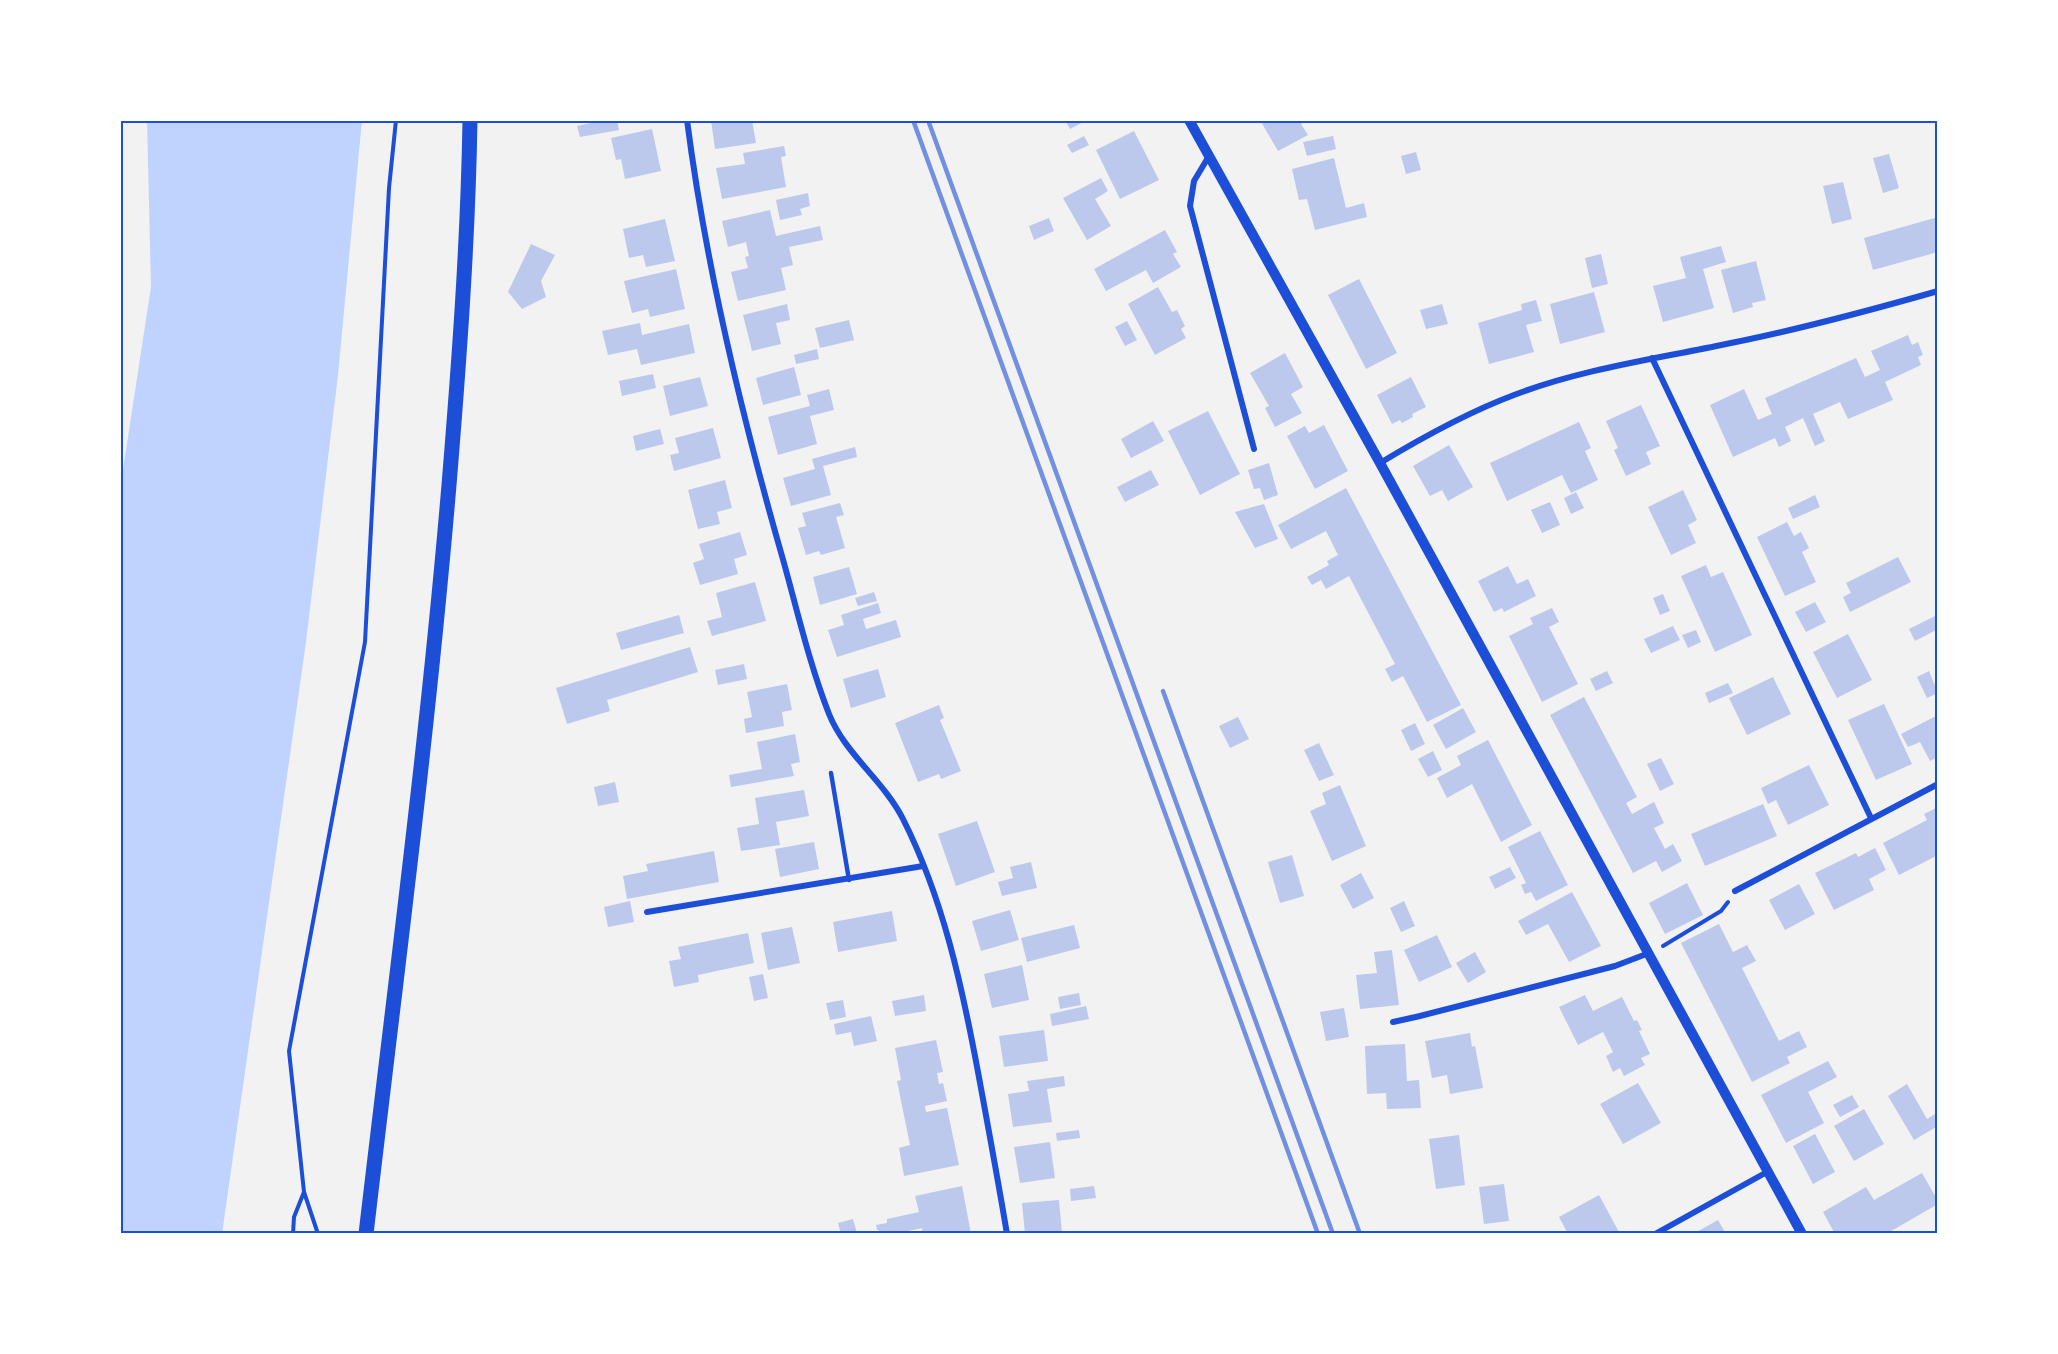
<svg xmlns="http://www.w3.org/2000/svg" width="2058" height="1354" font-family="Overpass,sans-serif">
	<rect width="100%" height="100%" fill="#f2f2f2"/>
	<path fill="#bfd3fe" d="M147 120H362L338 375 306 642 222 1234H120V489L151 287Z"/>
	<path fill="#bdc9ec" d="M606 120H617L619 130 580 137 577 126Z
		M711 120H752L756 143 715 149Z
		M1065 120H1087L1070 129Z
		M1260 120H1308L1301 124 1308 135 1278 151Z
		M652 129 661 171 625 179 621 159 616 160 611 138Z
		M1134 131 1159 180 1120 199 1096 150Z
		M1084 136 1089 145 1072 153 1067 145Z
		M1333 136 1336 149 1307 156 1303 142Z
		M784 146 786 156 781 157 786 187 722 199 716 168 745 164 743 153Z
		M1416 152 1421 170 1406 174 1401 156Z
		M1889 154 1899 188 1883 193 1873 158Z
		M1334 158 1346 208 1364 203 1367 217 1315 230 1307 199 1299 200 1292 169Z
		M1101 178 1108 191 1095 199 1111 226 1087 240 1063 198Z
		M1843 182 1852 219 1832 224 1823 186Z
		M808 193 810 206 800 209 802 215 780 220 776 200Z
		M770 210 776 236 820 226 823 240 789 247 793 265 781 268 786 290 738 301 731 272 748 268 745 257 749 256 746 242 728 247 722 221Z
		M1938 217V252L1873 270 1864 238Z
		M1049 218 1054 231 1034 240 1029 226Z
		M665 219 675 261 646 267 643 255 629 258 623 229Z
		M1165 230 1177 252 1173 254 1181 267 1153 283 1146 270 1106 291 1094 269Z
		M531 244 555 255 541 281 546 297 522 309 508 292Z
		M1721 246 1726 262 1703 269 1714 308 1663 322 1653 286 1686 278 1680 257Z
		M1601 254 1608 284 1592 288 1585 258Z
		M1756 261 1766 300 1752 303 1753 307 1733 313 1721 270Z
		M676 269 685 309 650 317 648 309 632 313 624 281Z
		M1359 279 1397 353 1366 369 1328 295Z
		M1158 287 1172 312 1177 310 1185 326 1181 329 1186 338 1155 355 1128 304Z
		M1594 292 1605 332 1560 344 1550 304Z
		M1536 300 1542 321 1526 325 1534 352 1489 364 1478 323 1522 310 1521 304Z
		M787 304 790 320 776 323 781 344 752 351 743 315Z
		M1442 304 1448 324 1426 329 1420 310Z
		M849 320 854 340 820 348 815 328Z
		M1127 321 1137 340 1125 346 1115 327Z
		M640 323 642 335 689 324 695 353 641 365 637 349 608 355 602 331Z
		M1908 335 1912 345 1918 342 1923 355 1918 357 1921 365 1885 382 1893 400 1848 419 1840 402 1813 414 1825 441 1815 446 1803 418 1785 427 1791 441 1779 447 1775 438 1733 457 1710 405 1744 389 1758 420 1772 414 1765 398 1856 358 1865 377 1880 370 1871 351Z
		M817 349 819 359 796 364 794 355Z
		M1285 353 1303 387 1291 394 1302 413 1275 427 1265 408 1269 406 1250 373Z
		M794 367 801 395 763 405 756 378Z
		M653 374 656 388 622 396 619 381Z
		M700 377 708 406 670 416 663 386Z
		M1411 377 1426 407 1412 414 1413 417 1402 423 1400 420 1392 424 1377 395Z
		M829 389 834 410 810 416 817 444 778 455 768 417 810 406 807 395Z
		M1641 405 1660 446 1646 452 1651 464 1626 476 1614 450 1618 448 1606 421Z
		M1208 411 1240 474 1200 495 1168 431Z
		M1153 421 1164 441 1131 458 1121 439Z
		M1579 422 1591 448 1585 451 1598 480 1571 493 1562 475 1507 501 1490 463Z
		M1324 425 1348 471 1315 489 1287 436 1305 426 1309 433Z
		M713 428 721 458 674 471 670 455 679 453 675 438Z
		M660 429 664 444 636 451 633 436Z
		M1449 445 1473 487 1448 501 1442 490 1430 496 1413 466Z
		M855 447 857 457 823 466 831 495 791 506 783 478 815 469 812 459Z
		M1269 463 1278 495 1264 500 1260 488 1254 489 1248 470Z
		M1151 470 1159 485 1125 502 1117 487Z
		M725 480 732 508 717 512 720 524 698 529 688 490Z
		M1346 488 1461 705 1427 722 1403 676 1392 682 1385 669 1395 664 1349 576 1326 589 1321 580 1312 585 1307 577 1329 565 1327 561 1338 555 1326 531 1291 549 1278 525Z
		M1683 490 1697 520 1688 525 1696 543 1671 555 1648 507Z
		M1576 492 1584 508 1571 514 1564 498Z
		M1815 495 1820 507 1793 519 1788 508Z
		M1550 502 1560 525 1542 533 1531 510Z
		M840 503 844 515 836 517 845 548 821 555 819 551 806 555 798 528 806 526 802 513Z
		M1264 504 1278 539 1255 548 1235 512Z
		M1787 522 1794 536 1801 532 1809 548 1802 552 1816 582 1785 596 1757 537Z
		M740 532 747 555 734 559 738 574 700 585 693 563 704 559 699 544Z
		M1898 557 1911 582 1850 612 1843 597 1851 593 1846 583Z
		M1706 565 1711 577 1723 572 1752 635 1715 652 1681 576Z
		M1508 566 1517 584 1528 579 1536 596 1504 612 1502 608 1494 612 1478 581Z
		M849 567 857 594 820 605 813 577Z
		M755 582 766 621 712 636 707 621 722 617 716 593Z
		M874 592 877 601 858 606 855 598Z
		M1663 594 1670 611 1660 615 1653 598Z
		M1815 602 1826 622 1806 632 1795 612Z
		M878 603 881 613 863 619 866 629 896 620 901 637 837 657 828 630 844 625 841 615Z
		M1552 608 1559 622 1549 627 1578 684 1542 702 1509 636 1533 624 1530 618Z
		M679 615 684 633 621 650 616 633Z
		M1935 616 1938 621V629L1915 641 1909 629Z
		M1673 626 1680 640 1651 653 1644 639Z
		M1696 630 1701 642 1688 648 1682 635Z
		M1848 634 1872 680 1837 698 1813 652Z
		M690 647 698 672 607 700 610 711 567 724 556 688Z
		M744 664 747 679 718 685 715 670Z
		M878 669 886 697 851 708 843 679Z
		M1607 671 1613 683 1596 691 1590 679Z
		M1929 671 1938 693 1927 698 1917 677Z
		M1773 677 1791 714 1747 735 1729 698Z
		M1728 683 1733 693 1709 703 1705 693Z
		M787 684 792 710 782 712 784 726 746 733 744 719 752 717 747 692Z
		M1584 697 1637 797 1626 803 1632 814 1654 802 1664 823 1654 828 1665 849 1673 844 1682 861 1662 872 1656 861 1633 873 1550 715Z
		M1884 704 1912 764 1876 780 1848 720Z
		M939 705 944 718 940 720 961 771 941 779 939 774 918 782 895 723Z
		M1463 708 1476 732 1446 749 1433 725Z
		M1938 715V757L1930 761 1920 742 1908 747 1901 734Z
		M1238 717 1249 739 1230 748 1219 726Z
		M1415 723 1425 744 1411 751 1401 730Z
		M795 734 800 762 791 764 794 776 731 787 729 775 762 769 757 742Z
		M1488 740 1532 825 1501 842 1472 784 1447 798 1437 778 1461 765 1457 756Z
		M1319 743 1334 775 1319 781 1304 750Z
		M1433 751 1442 770 1428 777 1418 759Z
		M1661 758 1674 784 1660 791 1647 764Z
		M1809 765 1829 805 1788 825 1776 800 1768 804 1761 788Z
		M615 782 619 802 598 806 594 787Z
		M1340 785 1366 846 1332 861 1310 811 1326 804 1322 793Z
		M804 790 809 816 776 822 780 845 741 851 737 828 759 824 755 798Z
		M1763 804 1777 836 1705 866 1691 834Z
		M1938 807V833L1935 835 1938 840V855L1899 875 1883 843 1927 820 1924 814Z
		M977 821 995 872 956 886 938 834Z
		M1540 831 1568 885 1536 901 1531 892 1525 894 1521 885 1526 883 1508 847Z
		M814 842 819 869 780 877 775 849Z
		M1875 848 1886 870 1869 879 1874 890 1834 910 1815 873 1856 853 1858 857Z
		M714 851 719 882 627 899 623 876 648 871 646 864Z
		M1292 855 1304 896 1280 903 1268 862Z
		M1031 862 1037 888 1002 896 998 882 1013 878 1010 867Z
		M1510 867 1516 878 1495 889 1489 877Z
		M1361 873 1374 898 1353 909 1340 885Z
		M1687 883 1703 915 1665 934 1649 903Z
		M1799 884 1815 914 1785 930 1769 900Z
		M1572 892 1601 946 1569 962 1548 924 1526 935 1518 921Z
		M630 901 634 922 608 927 604 907Z
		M1404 901 1415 926 1401 932 1390 908Z
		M1010 910 1019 940 981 951 972 921Z
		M892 911 897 941 838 952 833 922Z
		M1719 924 1733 952 1747 945 1756 961 1742 968 1779 1041 1799 1031 1807 1047 1787 1057 1790 1063 1752 1082 1681 943Z
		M1074 925 1080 948 1027 962 1021 938Z
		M792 927 800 963 768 970 761 933Z
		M748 933 754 963 698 975 699 982 674 987 669 961 681 959 678 947Z
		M1437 935 1452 967 1419 982 1404 950Z
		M1392 950 1399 1005 1360 1009 1356 975 1377 973 1374 952Z
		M1475 952 1486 972 1468 983 1456 963Z
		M1022 965 1029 1000 992 1008 984 974Z
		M763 974 768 998 754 1001 749 977Z
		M1079 993 1081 1005 1060 1009 1058 997Z
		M924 995 926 1011 895 1016 892 1001Z
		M1585 995 1593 1011 1622 997 1634 1021 1637 1020 1642 1030 1639 1031 1650 1054 1641 1058 1645 1065 1624 1076 1620 1068 1613 1072 1606 1056 1613 1052 1603 1032 1578 1045 1559 1007Z
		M843 1000 846 1017 830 1020 826 1003Z
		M1086 1006 1089 1019 1052 1026 1050 1014Z
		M1344 1008 1349 1037 1326 1041 1320 1012Z
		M871 1016 877 1041 854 1046 851 1032 836 1035 834 1024Z
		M1044 1030 1048 1061 1004 1067 999 1036Z
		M1470 1033 1472 1047 1475 1046 1483 1088 1450 1094 1447 1075 1432 1078 1425 1041Z
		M936 1040 943 1072 937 1073 939 1084 943 1083 947 1101 925 1106 926 1112 947 1108 959 1165 904 1176 899 1148 910 1145 897 1081 901 1080 895 1048Z
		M1405 1044 1407 1081 1419 1080 1421 1108 1387 1109 1386 1093 1367 1094 1365 1046Z
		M1828 1061 1837 1077 1808 1092 1824 1123 1786 1143 1761 1095Z
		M1064 1076 1065 1086 1047 1089 1052 1122 1013 1127 1008 1094 1029 1091 1027 1081Z
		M1638 1083 1661 1123 1623 1144 1600 1104Z
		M1907 1084 1927 1119 1935 1114 1938 1119V1126L1914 1140 1888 1096Z
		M1852 1095 1859 1107 1840 1117 1833 1105Z
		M1864 1109 1884 1144 1854 1161 1834 1126Z
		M1079 1130 1080 1138 1057 1141 1056 1133Z
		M1815 1134 1835 1172 1813 1184 1793 1146Z
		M1459 1135 1465 1185 1436 1189 1429 1139Z
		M1050 1142 1055 1178 1020 1183 1014 1147Z
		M1922 1173 1938 1201V1204L1886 1234H1871L1869 1231 1864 1234H1835L1823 1212 1866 1187 1874 1200Z
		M1504 1184 1509 1221 1484 1224 1479 1187Z
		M962 1186 971 1234H923L922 1228 894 1234H879V1230H877L876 1225 887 1223V1219L919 1212 915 1196Z
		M1094 1186 1096 1198 1071 1201 1070 1189Z
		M1599 1195 1620 1234H1568L1559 1217Z
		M1059 1200 1062 1234H1025L1022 1203Z
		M853 1219 857 1233 841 1234 838 1223Z
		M1718 1220 1726 1234H1693Z"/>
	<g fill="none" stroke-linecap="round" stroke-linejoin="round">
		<path stroke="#1d4ed8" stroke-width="4" d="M1663 946 1721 911 1728 902
			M304 1192 318 1234
			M293 1234 294 1217 304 1192 289 1051 365 642 389 188 396 120"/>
		<path stroke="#1d4ed8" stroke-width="4.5" d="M831 773 849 880"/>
		<path stroke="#1d4ed8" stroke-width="6" d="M687 120C706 268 741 413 782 556 797 609 809 663 829 714 845 754 884 781 903 819 943 898 962 986 978 1072 988 1126 998 1180 1007 1234
			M1209 156 1194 181 1190 206 1254 449
			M1652 358 1871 818
			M1380 463C1423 437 1466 413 1514 395 1582 369 1655 359 1726 344 1797 330 1868 311 1938 291
			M1735 891 1938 784
			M647 912 923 866
			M1393 1022 1420 1016 1615 966 1649 953
			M1655 1234 1767 1172"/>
		<path stroke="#1d4ed8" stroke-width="10" d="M1189 120 1380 463 1802 1234"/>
		<path stroke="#1d4ed8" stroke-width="15" d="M366 1234C395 985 428 735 449 485 459 363 468 242 470 120"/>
		<path stroke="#7290e2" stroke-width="4.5" d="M913 120 1318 1234
			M928 120 1333 1234
			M1163 691 1360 1234"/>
	</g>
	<rect width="2058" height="1354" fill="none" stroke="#ffffff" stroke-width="243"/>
	<rect x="122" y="122" width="1814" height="1110" fill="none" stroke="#1d4ed8" stroke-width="2"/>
</svg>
